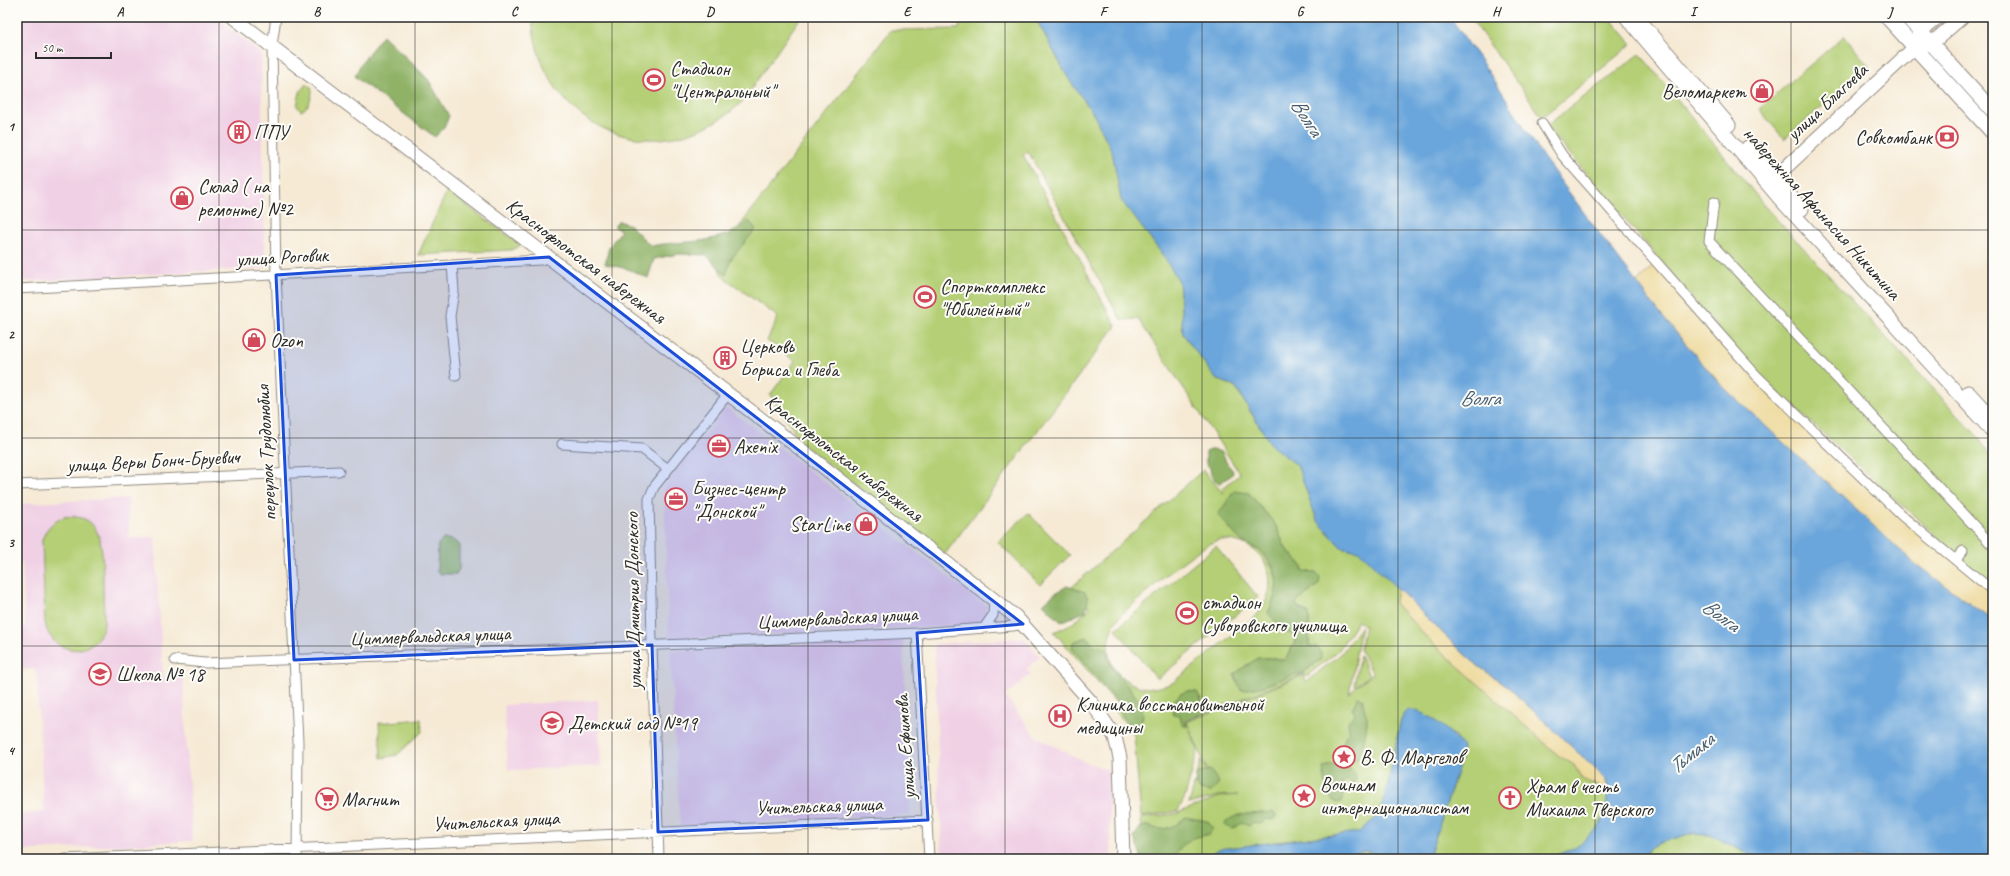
<svg xmlns="http://www.w3.org/2000/svg" width="2010" height="876" font-family="Caveat,sans-serif">
	<rect width="100%" height="100%" fill="#fdfcf7"/>
	<filter id="ink" filterUnits="userSpaceOnUse"><feTurbulence type="fractalNoise" baseFrequency=".025" numOctaves="2"/><feDisplacementMap in="SourceGraphic" scale="8" xChannelSelector="R" yChannelSelector="G"/><feConvolveMatrix kernelMatrix="1 2 1 2 8 2 1 2 1" color-interpolation-filters="sRGB"/></filter>
	<filter id="wash" filterUnits="userSpaceOnUse"><feTurbulence type="fractalNoise" baseFrequency=".012" numOctaves="4" result="noise"/><feDisplacementMap in="SourceGraphic" scale="16" xChannelSelector="R" yChannelSelector="G"/><feGaussianBlur stdDeviation="0.9" result="paint"/><feColorMatrix in="noise" values="0 0 0 0 0 0 0 0 0 0 0 0 0 0 0 0 0 1.4 0 .05"/><feComposite in="paint" operator="in"/></filter>
	<g filter="url(#wash)">
		<rect width="100%" height="100%" fill="#f6ead5"/>
		<path fill="#f0d0e5" d="M17 17H215L261 53 265 268 17 282Z
			M726 407 987 606 984 620 975 625 669 639 664 487Z
			M128 498 129 538 155 537 163 678H183L192 841 17 851V814L44 812 36 669 17 670V628L25 627 22 562H17V504Z
			M1024 638 1040 657 1026 669 1031 674 1005 696 1035 736 1085 762 1108 770 1111 859H942L934 644Z
			M903 639 910 815 680 826 670 651Z
			M598 700 601 766 508 770 504 705Z"/>
		<path fill="#b4cf75" stroke="#707d50" fill-rule="evenodd" d="M532 17H801C788 35 776 54 763 72 752 87 743 105 726 115 641 174 538 119 532 17Z
			M961 17H1035L1070 81 1093 113 1112 151 1122 200 1160 251 1179 281 1183 334 1216 379 1234 386 1272 446 1297 465 1317 520 1341 547 1359 551 1397 588 1395 603 1430 641 1558 755 1574 765 1582 779 1609 791 1605 814 1598 828 1575 848 1548 859H1424L1430 854 1460 762 1463 747 1456 737 1424 714 1400 723 1387 789 1378 816 1359 832 1219 849 1203 859H1143L1141 818 1175 814 1219 797 1238 795 1219 796 1189 804 1201 761 1209 774 1187 722 1304 675 1306 682 1341 654 1361 626 1349 694 1355 687 1373 674 1360 649 1365 626 1358 621 1338 651 1307 676 1304 674 1186 721 1198 750 1185 797 1178 811 1141 817 1134 734 1114 709 1118 705 1054 632 1073 623 1090 608 1072 587 1203 470 1223 493V488L1240 474 1138 319 1121 320 1028 151 1023 155 1116 326 945 554 797 440 796 434 770 395 795 361 767 341 778 317 722 276 715 258 891 30 959 29ZM1249 493 1275 524 1285 547 1302 566 1303 571 1312 573 1319 584 1295 604 1309 614V646L1321 659 1303 673 1293 675 1261 687 1241 690 1238 681 1246 665 1252 664 1258 658H1275L1285 660 1295 642 1293 634 1268 613 1276 596 1277 582 1273 568 1260 551 1243 542ZM1219 540C1264 537 1287 584 1255 617L1174 682C1126 706 1085 651 1123 613 1146 594 1193 548 1219 540ZM1087 637 1095 646 1108 651 1109 660 1120 678 1126 721 1121 705 1115 699ZM1201 697 1203 705 1202 713 1186 721 1187 726 1182 724 1180 715Z
			M1470 17H1609L1632 44 1542 117Z
			M1844 36 1869 66 1784 139 1759 109Z
			M1640 54 1770 212 1978 437 1993 460V587L1756 373 1546 126Z
			M306 84 311 87C314 94 309 108 301 111L297 106 300 92Z
			M447 191 521 245 512 250 418 255Z
			M1028 513 1070 555 1040 585 998 542Z
			M64 517C105 512 102 550 103 578 103 594 104 609 104 625 95 659 52 657 45 623L42 540C46 528 52 522 64 517Z
			M443 539 453 540 459 545V569L456 574H441L437 571 438 544Z
			M1216 546 1258 597 1157 679 1116 629Z
			M1360 655 1369 676 1354 686Z
			M421 719 422 732 397 755 381 758 379 723Z
			M1689 834 1711 835 1758 859H1637L1659 843Z
			M1365 851 1376 853 1383 859 1374 854 1371 859H1341Z"/>
		<path fill="#8fb266" stroke="#5d6e48" d="M383 35 428 79 449 116 444 128 435 137 355 77 361 63Z
			M619 221 630 225 651 246C676 241 701 244 725 235 733 233 742 226 749 221L756 229 731 259 726 275 706 255 678 254 654 259 648 278 628 269 605 264 609 247 621 231 614 226Z
			M1213 449 1223 453 1226 462 1233 471 1232 475 1218 484 1211 475 1210 468 1206 464V452Z
			M1234 491 1249 493 1275 524 1285 547 1302 566 1303 571 1316 572 1320 577 1319 584 1295 604 1299 608 1309 614V646L1317 647 1321 651V659L1303 673 1293 675 1261 687 1241 690 1234 674 1258 658H1275L1285 660 1295 642 1293 634 1284 632 1268 613C1279 589 1282 570 1260 551 1255 547 1248 546 1243 542 1234 535 1226 523 1218 515Z
			M1067 586 1085 592 1088 599 1086 611 1061 622 1043 604 1054 594Z
			M1087 637 1095 646 1100 645 1108 651C1108 654 1108 658 1109 660 1116 682 1158 704 1137 728L1126 721 1119 709 1121 705 1115 699 1072 648 1073 642Z
			M1188 691 1197 692 1203 705 1202 713 1186 721V727L1182 724 1180 715 1173 714 1172 703 1180 694Z
			M1358 697 1363 699C1363 706 1365 711 1367 717 1368 727 1362 752 1357 760L1351 759 1349 750 1340 752 1346 735 1349 732 1348 721 1355 714 1352 709Z
			M1330 765C1342 766 1355 765 1356 780L1352 784 1347 780 1342 784 1344 792 1341 802 1337 803 1332 800 1326 786 1323 768Z
			M1210 770 1219 782 1216 788 1211 792 1200 790 1196 784V774Z
			M1273 812 1276 815V817L1272 820 1267 819 1261 824 1253 822 1249 826 1242 823 1232 829 1225 825 1226 821 1238 815Z
			M1185 817 1207 821 1213 828 1209 834 1193 838 1183 845 1172 858 1162 856 1158 859H1141C1141 850 1135 845 1134 836L1140 828 1147 825C1160 833 1175 828 1185 817Z"/>
		<path fill="#eeda9e" stroke="#8c8264" d="M1655 263 1754 376 1993 592V620L1914 563 1762 423 1721 385 1661 315 1637 283Z
			M1397 588 1460 650 1477 665 1509 688 1605 778 1609 791 1582 779 1574 765 1558 755 1430 641 1395 603Z"/>
		<path fill="#6aa6db" stroke="#4a6883" d="M1035 17H1450L1497 84 1543 157 1590 221 1661 315 1721 385 1914 563 1993 620V859H1758L1711 835 1689 834 1659 843 1637 859H1548L1575 848 1598 828 1605 814 1609 791 1605 778 1509 688 1477 665 1460 650 1359 551 1341 547 1317 520 1297 465 1272 446 1235 386 1216 379 1183 334 1179 281 1160 251 1121 200 1112 151 1093 113 1070 81Z
			M1408 710C1425 709 1453 733 1463 747L1460 762 1430 854 1424 859H1383L1376 853 1365 851 1341 859H1203L1219 849 1359 832 1378 816 1387 789 1400 723 1404 713Z"/>
	</g>
	<g filter="url(#ink)">
		<g fill="none" stroke-linecap="round" stroke-linejoin="round">
			<g stroke="#908a80" stroke-width="11">
				<path id="street" d="M276 17 272 46 276 275 298 742 297 859
					M1542 123 1562 155 1756 375 1902 516 1993 591
					M1714 202 1709 241 1993 546
					M452 265 454 291 450 316 456 376
					M17 289 541 260 549 257
					M562 444 642 449 668 469
					M17 485 339 471
					M1955 560 1963 551
					M984 628 993 615 994 599
					M917 633 929 859
					M692 643 917 633 1013 626 1023 624
					M175 660 205 663 686 644
					M65 859 928 820
					M659 859 652 645 649 499 654 487 728 394"/>
			</g>
			<g stroke="#908a80" stroke-width="15">
				<path id="secondary" d="M233 17 790 441 1016 617 1092 703 1115 737 1120 758 1123 859
					M1626 17 1779 198 1993 432
					M1637 17 1729 125
					M1922 46 1931 44 1962 17
					M1748 147 1802 209
					M1769 183 1914 48 1920 32 1938 17
					M1968 392 1993 419"/>
			</g>
			<g stroke="#908a80" stroke-width="16">
				<path id="primary" d="M1887 17 1993 133
					M1907 17 1993 111"/>
			</g>
			<use href="#street" stroke="#fff" stroke-width="9"/>
			<use href="#secondary" stroke="#fff" stroke-width="13"/>
			<use href="#primary" stroke="#fff" stroke-width="14"/>
		</g>
	</g>
	<path fill="#1d4ed8" fill-opacity="0.2" stroke="#1d4ed8" stroke-width="3" stroke-linejoin="round" d="M549 257 1023 624 917 633 928 820 658 832 652 645 294 660 276 275Z"/>
	<path fill="none" stroke="#2b2b2b" stroke-width="1" stroke-opacity="0.55" d="M219 17V859M415 17V859M612 17V859M808 17V859M1005 17V859M1202 17V859M1398 17V859M1595 17V859M1791 17V859M17 230H1993M17 438H1993M17 646H1993"/>
	<defs>
		<g id="stadium-ring" transform="scale(1.15)"><circle r="9.5" fill="#fdfcf7" stroke="#d1495b" stroke-width="1.5"/><path d="M0-5a6.5 5 0 1 0 0 10a6.5 5 0 1 0 0-10ZM-3.5-1.8h7v3.6h-7Z" fill="#d1495b"/></g>
		<g id="shop-ring" transform="scale(1.15)"><circle r="9.5" fill="#fdfcf7" stroke="#d1495b" stroke-width="1.5"/><path d="M-5-2.5h2.3a2.7 3.5 0 0 1 5.4 0H5L5.5 6h-11ZM-1.5-2.5h3a1.5 2.3 0 0 0-3 0Z" fill="#d1495b"/></g>
		<g id="building-ring" transform="scale(1.15)"><circle r="9.5" fill="#fdfcf7" stroke="#d1495b" stroke-width="1.5"/><path d="M-4-6H4V6H1V3H-1V6H-4ZM-2.5-4.3h1.7v1.8h-1.7ZM.8-4.3h1.7v1.8H.8ZM-2.5-1h1.7V.8h-1.7ZM.8-1h1.7V.8H.8Z" fill="#d1495b"/></g>
		<g id="bank-ring" transform="scale(1.15)"><circle r="9.5" fill="#fdfcf7" stroke="#d1495b" stroke-width="1.5"/><path d="M-6-4H6V4H-6ZM0-2.3a2.3 2.3 0 1 0 0 4.6a2.3 2.3 0 1 0 0-4.6Z" fill="#d1495b"/></g>
		<g id="office-ring" transform="scale(1.15)"><circle r="9.5" fill="#fdfcf7" stroke="#d1495b" stroke-width="1.5"/><path d="M-6-3h4V-5.5h4V-3h4V5H-6ZM-1-4.5V-3h2v-1.5ZM-6 0V1H6V0Z" fill="#d1495b"/></g>
		<g id="school-ring" transform="scale(1.15)"><circle r="9.5" fill="#fdfcf7" stroke="#d1495b" stroke-width="1.5"/><path d="M0-5L7-2L0 1L-7-2ZM-4 1L0 2.5L4 1V4Q0 6-4 4Z" fill="#d1495b"/></g>
		<g id="hospital-ring" transform="scale(1.15)"><circle r="9.5" fill="#fdfcf7" stroke="#d1495b" stroke-width="1.5"/><path d="M-5-5h3v3.5h4V-5h3V5h-3V1.5h-4V5h-3Z" fill="#d1495b"/></g>
		<g id="sight-ring" transform="scale(1.15)"><circle r="9.5" fill="#fdfcf7" stroke="#d1495b" stroke-width="1.5"/><path d="M0-6L1.8-2.2L6-1.7L2.9 1.2L3.7 5.4L0 3.3L-3.7 5.4L-2.9 1.2L-6-1.7L-1.8-2.2Z" fill="#d1495b"/></g>
		<g id="church-ring" transform="scale(1.15)"><circle r="9.5" fill="#fdfcf7" stroke="#d1495b" stroke-width="1.5"/><path d="M-1.2-6h2.4v3.5h3.3v2.4h-3.3V6h-2.4V-.1h-3.3v-2.4h3.3Z" fill="#d1495b"/></g>
		<g id="supermarket-ring" transform="scale(1.15)"><circle r="9.5" fill="#fdfcf7" stroke="#d1495b" stroke-width="1.5"/><path d="M-6-5.5h2.5l.6 2H6L4.5 2H-2.5L-4.4-4H-6ZM-1.5 3.2a1.3 1.3 0 1 0 .1 0ZM3 3.2a1.3 1.3 0 1 0 .1 0Z" fill="#d1495b"/></g>
	</defs>
	<g fill-rule="evenodd">
		<use href="#stadium-ring" x="654" y="80"/>
		<use href="#shop-ring" x="1762" y="91"/>
		<use href="#building-ring" x="239" y="132"/>
		<use href="#bank-ring" x="1947" y="137"/>
		<use href="#shop-ring" x="182" y="198"/>
		<use href="#stadium-ring" x="925" y="297"/>
		<use href="#shop-ring" x="254" y="340"/>
		<use href="#building-ring" x="725" y="358"/>
		<use href="#office-ring" x="719" y="446"/>
		<use href="#office-ring" x="676" y="499"/>
		<use href="#shop-ring" x="866" y="524"/>
		<use href="#stadium-ring" x="1187" y="613"/>
		<use href="#school-ring" x="100" y="674"/>
		<use href="#hospital-ring" x="1060" y="716"/>
		<use href="#school-ring" x="552" y="723"/>
		<use href="#sight-ring" x="1344" y="757"/>
		<use href="#sight-ring" x="1304" y="796"/>
		<use href="#church-ring" x="1510" y="798"/>
		<use href="#supermarket-ring" x="327" y="799"/>
	</g>
	<g text-anchor="middle" dominant-baseline="central" stroke-width="4" stroke-linejoin="round" paint-order="stroke">
		<g font-size="20" fill="#2b2b2b" stroke="#fdfcf7" text-anchor="start">
			<text x="670" y="68">Стадион<tspan x="670" dy="23">"Центральный"</tspan></text>
			<text x="1746" y="91" text-anchor="end">Веломаркет</text>
			<text x="254" y="132">ППУ</text>
			<text x="1932" y="137" text-anchor="end">Совкомбанк</text>
			<text x="198" y="186">Склад ( на<tspan x="198" dy="23">ремонте) №2</tspan></text>
			<text x="940" y="286">Спорткомплекс<tspan x="940" dy="23">"Юбилейный"</tspan></text>
			<text x="270" y="340">Ozon</text>
			<text x="740" y="346">Церковь<tspan x="740" dy="23">Бориса и Глеба</tspan></text>
			<text x="734" y="446">Axenix</text>
			<text x="692" y="488">Бизнес-центр<tspan x="692" dy="23">"Донской"</tspan></text>
			<text x="850" y="524" text-anchor="end">StarLine</text>
			<text x="1202" y="602">стадион<tspan x="1202" dy="23">Суворовского училища</tspan></text>
			<text x="116" y="674">Школа № 18</text>
			<text x="1076" y="704">Клиника восстановительной<tspan x="1076" dy="23">медицины</tspan></text>
			<text x="568" y="723">Детский сад №19</text>
			<text x="1360" y="757">В. Ф. Маргелов</text>
			<text x="1320" y="784">Воинам<tspan x="1320" dy="23">интернационалистам</tspan></text>
			<text x="1526" y="786">Храм в честь<tspan x="1526" dy="23">Михаила Тверского</tspan></text>
			<text x="342" y="799">Магнит</text>
		</g>
		<g font-size="20" fill="#2b2b2b" stroke="#fdfcf7">
			<text transform="translate(1827 102) rotate(-43)">улица Благоева</text>
			<text transform="translate(1822 213) rotate(48)">набережная Афанасия Никитина</text>
			<text transform="translate(282 257) rotate(-3)">улица Роговик</text>
			<text transform="translate(586 261) rotate(37)">Краснофлотская набережная</text>
			<text transform="translate(266 453) rotate(-93)">переулок Трудолюбия</text>
			<text transform="translate(844 458) rotate(38)">Краснофлотская набережная</text>
			<text transform="translate(153 461) rotate(-3)">улица Веры Бонч-Бруевич</text>
			<text transform="translate(633 601) rotate(-91)">улица Дмитрия Донского</text>
			<text transform="translate(837 618) rotate(-3)">Циммервальдская улица</text>
			<text transform="translate(430 636) rotate(-2)">Циммервальдская улица</text>
			<text transform="translate(905 747) rotate(-94)">улица Ефимова</text>
			<text transform="translate(819 806) rotate(-2)">Учительская улица</text>
			<text transform="translate(496 821) rotate(-3)">Учительская улица</text>
		</g>
		<g font-size="21" font-style="italic" fill="#445c71" stroke="#fdfcf7">
			<text transform="translate(1307 117) rotate(57)">Волга</text>
			<text x="1480" y="398">Волга</text>
			<text transform="translate(1721 615) rotate(36)">Волга</text>
			<text transform="translate(1691 753) rotate(-39)">Тьмака</text>
		</g>
	</g>
	<rect width="2010" height="876" fill="none" stroke="#fdfcf7" stroke-width="44"/>
	<path d="M36 52v6h75v-6" fill="none" stroke="#2b2b2b" stroke-width="2"/>
	<text x="42" y="52" font-size="12" fill="#2b2b2b" stroke="#fdfcf7" stroke-width="3" paint-order="stroke">50 m</text>
	<rect x="22" y="22" width="1966" height="832" fill="none" stroke="#2b2b2b" stroke-width="1.5"/>
	<g font-size="13" text-anchor="middle" font-weight="bold" fill="#2b2b2b">
		<text x="120" y="16">A</text>
		<text x="317" y="16">B</text>
		<text x="514" y="16">C</text>
		<text x="710" y="16">D</text>
		<text x="907" y="16">E</text>
		<text x="1103" y="16">F</text>
		<text x="1300" y="16">G</text>
		<text x="1496" y="16">H</text>
		<text x="1693" y="16">I</text>
		<text x="1890" y="16">J</text>
		<text x="11" y="131">1</text>
		<text x="11" y="339">2</text>
		<text x="11" y="547">3</text>
		<text x="11" y="755">4</text>
	</g>
</svg>
